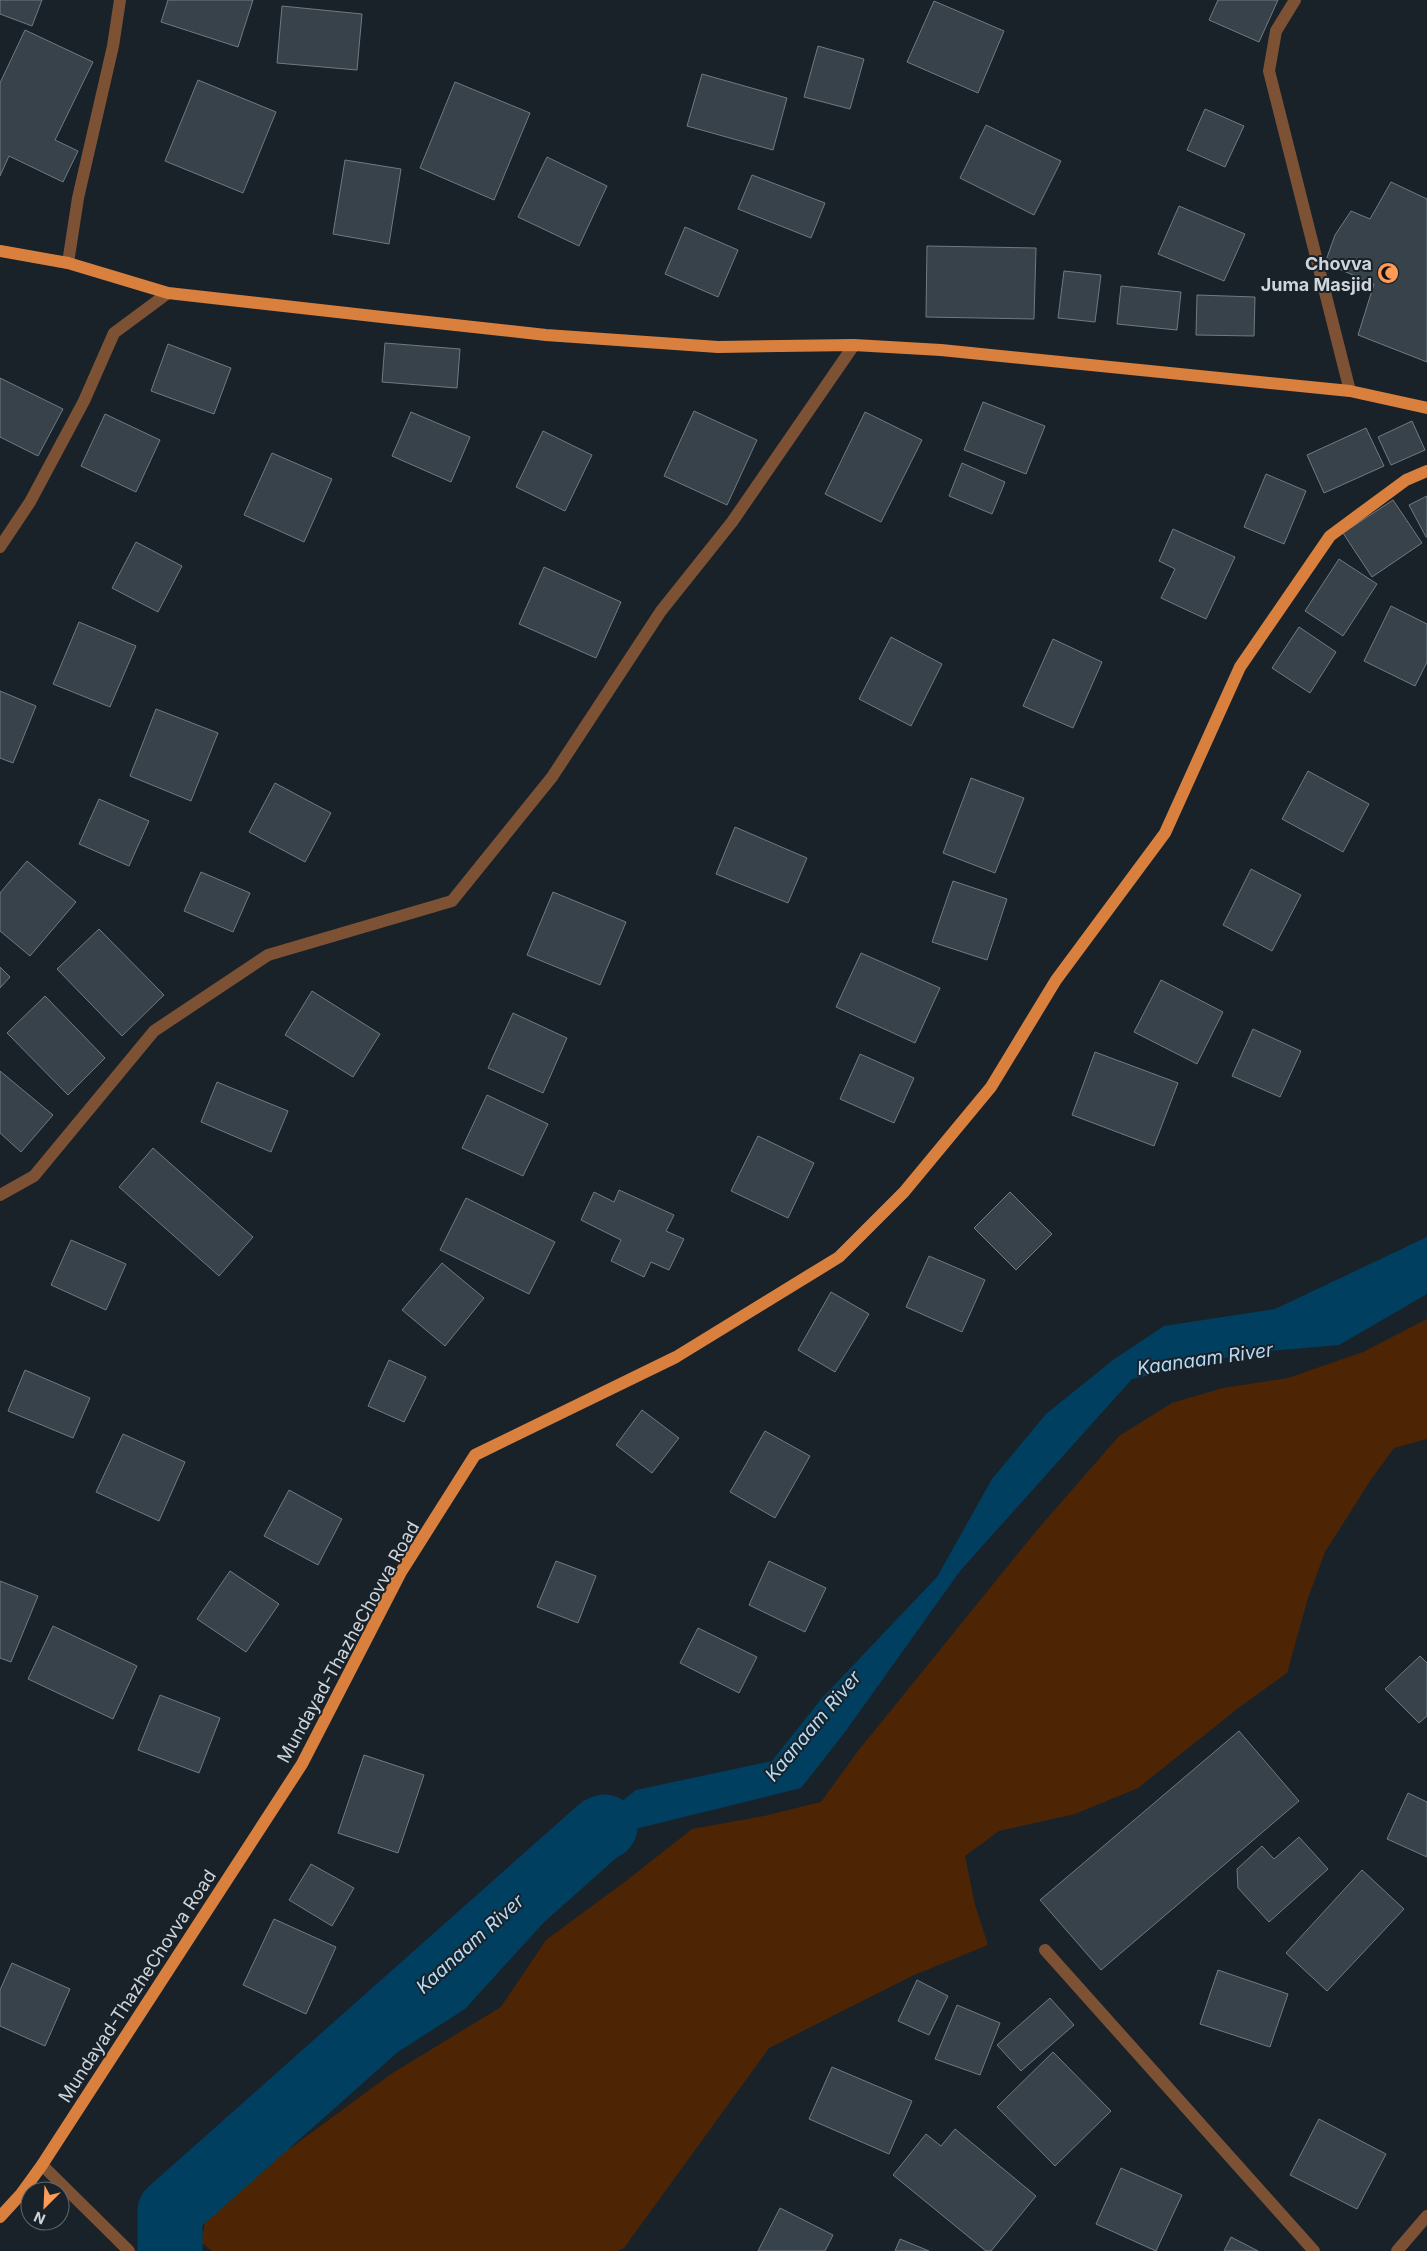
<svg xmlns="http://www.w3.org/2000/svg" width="1427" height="2251" font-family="Inter,sans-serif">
	<rect width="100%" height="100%" fill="#192229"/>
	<path fill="#4d2505" d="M1427 1319V1439L1394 1448 1370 1481 1325 1552 1308 1598 1287 1673 1241 1706 1138 1788 1075 1814 999 1831 965 1856 975 1905 988 1945 914 1975 769 2048 624 2248 617 2251H212L201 2242 211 2194 292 2147 391 2074 501 2007 546 1940 626 1881 692 1829 764 1816 821 1802 858 1751 1037 1530 1119 1436 1172 1403 1223 1388 1288 1378 1363 1352Z"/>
	<path fill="#003f5f" d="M1427 1237V1294L1339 1345 1246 1353 1132 1379 960 1571 845 1732 801 1788 627 1831 465 2009 390 2057 342 2029 403 2003 544 1879 601 1818 636 1790 772 1761 822 1698 937 1577 992 1479 1046 1414 1113 1360 1164 1326 1275 1309Z"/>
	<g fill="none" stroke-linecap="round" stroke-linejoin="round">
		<path stroke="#003f5f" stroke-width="65" d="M170 2251V2211L600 1829 605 1827"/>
	</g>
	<path fill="#38424a" stroke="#6f7a82" d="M0 0H42L32 26 0 14Z
		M168 0H253L238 47 161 22Z
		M1218 0H1278L1259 42 1209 20Z
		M934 1 1004 31 978 93 907 62Z
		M282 6 362 14 357 70 277 63Z
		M25 30 93 62 55 140 78 151 63 182 9 156 0 176V83Z
		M818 46 864 59 850 109 804 97Z
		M702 74 787 98 773 150 687 126Z
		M198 80 276 112 243 193 165 161Z
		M455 82 530 113 494 200 420 168Z
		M1205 109 1244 126 1225 167 1187 150Z
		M986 125 1061 161 1034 215 960 178Z
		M547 157 607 186 579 246 518 217Z
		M345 160 401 169 389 244 333 234Z
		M752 175 825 203 811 238 738 209Z
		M1391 182 1427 199V362L1358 335 1374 284 1325 263 1335 235 1351 211 1370 219Z
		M1179 206 1245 234 1224 281 1158 254Z
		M685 227 738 250 718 297 665 274Z
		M927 246 1036 248 1034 319 926 317Z
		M1064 271 1101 275 1095 322 1058 318Z
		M1121 286 1181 292 1177 330 1117 324Z
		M1197 295 1255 297 1254 336 1196 335Z
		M385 343 460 349 457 388 382 382Z
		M168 344 231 368 214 414 151 391Z
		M0 378 63 409 38 456 0 437Z
		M983 402 1045 426 1026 474 964 450Z
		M694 411 757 440 727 505 664 476Z
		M411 412 470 437 451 482 392 456Z
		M865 412 922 440 881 522 825 494Z
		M105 414 160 440 136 492 81 466Z
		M1412 421 1425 450 1391 465 1378 437Z
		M1366 428 1384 466 1324 493 1307 455Z
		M543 431 592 455 565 511 516 487Z
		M272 453 332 479 304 542 244 515Z
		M962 463 1005 482 992 514 949 496Z
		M1266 474 1306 491 1284 544 1244 527Z
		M1427 496V537H1426L1409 505Z
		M1393 500 1422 543 1372 577 1343 533Z
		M1173 529 1235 557 1206 619 1161 598 1175 569 1159 561Z
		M136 542 182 566 158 612 112 588Z
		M1339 559 1377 584 1343 636 1305 611Z
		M544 567 621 602 596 658 519 624Z
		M1391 606 1427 624V662L1415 686 1364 661Z
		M79 622 136 646 110 707 53 684Z
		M1299 627 1336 652 1310 693 1272 668Z
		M891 637 942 664 911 726 859 699Z
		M1053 639 1102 662 1073 728 1023 706Z
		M0 691 36 706 13 763 0 758Z
		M156 709 218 733 191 801 130 776Z
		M1308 771 1369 804 1343 852 1282 819Z
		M971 778 1024 798 995 873 943 853Z
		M275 783 331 813 305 862 249 832Z
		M99 799 149 821 129 866 79 844Z
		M735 827 807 858 788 903 716 874Z
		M27 861 76 902 30 956 0 931V893Z
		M1251 869 1301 895 1272 951 1223 925Z
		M201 872 250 893 233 932 184 911Z
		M953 881 1007 899 987 960 932 942Z
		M553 892 626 922 600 985 527 955Z
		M99 929 164 995 122 1036 57 969Z
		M861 953 940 988 915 1043 836 1007Z
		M0 967 10 977 0 988Z
		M1161 980 1223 1012 1197 1064 1134 1032Z
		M312 991 380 1034 353 1077 285 1035Z
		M45 996 105 1058 68 1095 7 1033Z
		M513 1013 567 1038 543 1093 488 1068Z
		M1253 1029 1301 1051 1280 1097 1232 1076Z
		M1095 1052 1178 1083 1154 1146 1072 1115Z
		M860 1054 914 1078 894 1123 840 1099Z
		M0 1071 53 1115 21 1152 0 1133Z
		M217 1082 288 1111 271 1152 201 1122Z
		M487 1095 548 1124 523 1176 462 1148Z
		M758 1136 814 1163 788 1218 731 1191Z
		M153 1148 253 1237 219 1276 119 1187Z
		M619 1190 674 1215 666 1231 684 1239 669 1270 651 1262 644 1277 611 1261 621 1240 581 1220 594 1192 614 1202Z
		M1010 1192 1052 1234 1016 1270 974 1228Z
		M466 1198 555 1242 529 1294 440 1250Z
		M71 1240 126 1264 106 1310 51 1285Z
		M929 1256 985 1280 962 1332 906 1307Z
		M442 1263 484 1298 445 1346 402 1310Z
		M831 1292 869 1314 835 1372 798 1350Z
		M389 1360 426 1377 404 1422 368 1406Z
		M25 1370 90 1398 73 1438 8 1411Z
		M642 1410 679 1438 652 1473 616 1445Z
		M765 1431 810 1456 775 1518 730 1492Z
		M123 1434 185 1462 159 1521 96 1492Z
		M289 1490 342 1519 318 1565 264 1536Z
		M556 1561 596 1576 578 1623 537 1607Z
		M769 1561 826 1588 805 1632 749 1605Z
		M230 1571 279 1604 246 1652 197 1619Z
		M0 1581 38 1596 11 1662 0 1658Z
		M53 1626 137 1666 113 1719 28 1679Z
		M698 1628 757 1657 739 1693 680 1663Z
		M1420 1656 1427 1663V1716L1419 1723 1385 1689Z
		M160 1695 220 1718 199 1773 138 1750Z
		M1239 1731 1299 1801 1101 1970 1040 1900Z
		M364 1755 424 1775 398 1853 338 1833Z
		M1408 1793 1427 1802V1857L1387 1839Z
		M1299 1837 1328 1869 1269 1922 1238 1888 1237 1869 1262 1846 1274 1859Z
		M311 1864 354 1888 332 1926 289 1900Z
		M1362 1870 1404 1909 1327 1991 1286 1953Z
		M274 1919 336 1947 306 2014 243 1985Z
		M12 1963 70 1989 45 2046 0 2026V1990Z
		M1218 1970 1288 1994 1270 2047 1200 2024Z
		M917 1980 948 1996 929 2035 898 2021Z
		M1050 1998 1074 2025 1021 2071 997 2045Z
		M957 2005 1000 2023 980 2075 935 2059Z
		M1053 2052 1111 2111 1055 2166 997 2107Z
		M832 2067 912 2101 889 2154 809 2119Z
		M1319 2119 1386 2154 1357 2209 1290 2175Z
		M955 2129 1036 2196 991 2251H986L893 2175 926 2134 941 2146Z
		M1121 2168 1182 2195 1156 2251 1096 2224Z
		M780 2208 833 2235 825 2251H758Z
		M1231 2237 1258 2251H1224Z
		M900 2239 929 2251H895Z"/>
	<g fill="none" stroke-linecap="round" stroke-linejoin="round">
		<path stroke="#7d5234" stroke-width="12" d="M1295 0 1276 31 1269 71 1350 391
			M68 263 78 198 113 46 120 0
			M0 547 30 502 84 401 114 333 168 293
			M0 1195 34 1176 154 1031 268 955 452 901 552 777 661 611 732 522 854 345
			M1045 1950 1314 2251
			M42 2165 129 2251
			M1397 2251 1427 2216"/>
		<path stroke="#da803e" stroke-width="12" d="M0 251 68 263 168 293 391 318 546 335 718 347 854 345 941 350 1350 391 1427 408
			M0 2217 21 2194 42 2165 302 1764 401 1572 475 1455 676 1357 839 1257 904 1192 991 1087 1056 980 1165 833 1240 667 1330 536 1406 480 1427 471"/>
	</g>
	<defs>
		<g id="mosque-disc" transform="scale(1.125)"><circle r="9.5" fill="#fe9c57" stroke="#192229"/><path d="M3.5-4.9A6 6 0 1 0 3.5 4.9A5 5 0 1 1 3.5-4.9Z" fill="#111"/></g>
	</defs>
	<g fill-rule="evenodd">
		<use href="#mosque-disc" x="1388" y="273"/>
	</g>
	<g text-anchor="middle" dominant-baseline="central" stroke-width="4" stroke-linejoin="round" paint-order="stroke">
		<g font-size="18" font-weight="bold" fill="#cfd5da" stroke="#192229" text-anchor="end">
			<text x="1372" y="263">Chovva<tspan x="1372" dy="21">Juma Masjid</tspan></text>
		</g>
		<g font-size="18" fill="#cfd5da" stroke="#192229">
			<text transform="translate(348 1642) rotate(-61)">Mundayad-ThazheChovva Road</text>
			<text transform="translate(137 1986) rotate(-57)">Mundayad-ThazheChovva Road</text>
		</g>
		<g font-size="19" font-style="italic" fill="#b6daf4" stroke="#192229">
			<text transform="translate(1205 1359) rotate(-8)">Kaanaam River</text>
			<text transform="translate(813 1726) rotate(-50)">Kaanaam River</text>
			<text transform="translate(470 1944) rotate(-42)">Kaanaam River</text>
		</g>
	</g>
	<g transform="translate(45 2206) rotate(204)"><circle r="24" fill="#192229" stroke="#626a70"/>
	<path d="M0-4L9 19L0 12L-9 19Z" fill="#fe9c57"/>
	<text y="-8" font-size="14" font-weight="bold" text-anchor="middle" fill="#cfd5da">N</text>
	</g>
</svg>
